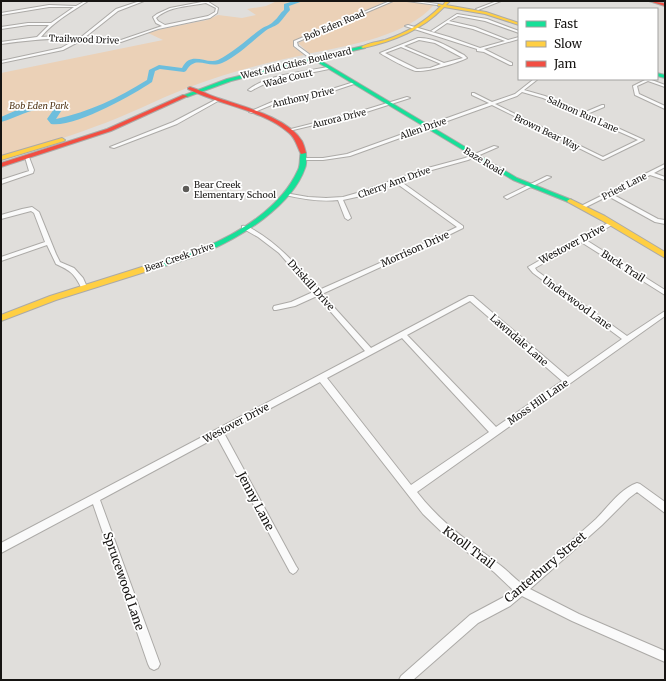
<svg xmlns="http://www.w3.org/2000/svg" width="666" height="681" font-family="Merriweather,serif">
	<rect width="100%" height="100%" fill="#e0dedb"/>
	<path fill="#ebd1b7" d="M277 1H387L293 42 294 47 304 55C264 63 225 73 187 88 156 100 126 116 94 127 64 139 32 147 1 156V73L163 40 148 33 162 29 207 20 218 15 242 18 256 15 247 9 266 6Z
		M400 1 434 5C406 36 351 45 312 53H309L298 43 391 2Z"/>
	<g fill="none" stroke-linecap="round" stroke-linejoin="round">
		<path fill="#6dbedd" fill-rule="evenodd" d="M294 1H303L289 6 290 10C287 13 280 23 278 24 274 27 268 28 264 32 251 42 238 56 222 63 207 69 196 54 186 71L184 72 160 69 155 71 152 82C133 95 74 128 51 124L47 119 54 109C34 106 19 117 1 122V117C21 108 40 101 62 106L63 108 56 119C89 112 118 98 147 80L149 70 159 65 182 68C191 50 206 65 218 60 234 52 247 39 261 29 265 26 271 25 274 21 278 18 280 13 284 10V4Z"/>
		<g stroke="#acaaa7" stroke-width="2">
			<path id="street" d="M85 1H88C73 11 54 21 41 37L56 36 80 38 116 9 140 1H144L118 11 84 38 121 40 162 26 156 23 153 17 157 14 170 8 207 1 218 8 217 13 210 18 158 29 121 42 82 40 63 50 1 63V61L61 48 77 39C49 38 29 40 1 44V42L37 37 49 25H28L1 29V27L28 23H51L74 7H49L1 15V13L49 5 76 6ZM206 3 216 8 215 12 208 16 165 25 158 21 156 18C169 6 190 6 206 3Z
				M390 1H393L297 42 298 46 309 54V56H307L294 46V41Z
				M407 1H416L438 4 437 5Z
				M497 1H501L478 10 476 9Z
				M457 14 487 19 519 31V33L485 21 458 16 449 21 475 27 508 40 519 37V39L484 49 512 63V65H510L484 52 477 51V49L405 26 408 25 449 37 480 48 505 41 473 29 447 23 434 32 431 31Z
				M418 38C435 37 450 48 464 55L467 58C457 63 428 72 416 71 410 70 386 57 380 53ZM419 40 435 43 463 58 444 63 404 46ZM401 47 441 64 430 68 417 69 385 53Z
				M328 67 329 69C303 75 275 76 251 91L248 90C268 74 304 72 328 67Z
				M534 79H538L524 90 545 96 583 113 602 105H604V107L587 114 644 140 603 160 492 105 350 156 323 160H304L302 159 304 158H323L347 154 489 103 472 95V93H474L492 102 515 94ZM522 92 543 98 638 140 603 157 495 104 517 96Z
				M644 79H649L665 85V87L648 81 637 86 639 94 665 106V109L635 95 633 86 645 80Z
				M354 82 357 83 315 97 274 104 252 113 249 112 272 102 313 95Z
				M407 97 410 98 360 114 289 131 287 130 358 112Z
				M215 100 218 101 177 124 114 148 110 147 173 122Z
				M494 146 498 147 468 160 432 170 400 181 463 226V228L420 249 322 294 371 348 469 296H473L568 377 622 339 533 273 528 267 579 238 608 223H612V225L586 240 665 290V295L581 242 535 268 537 271 627 336 665 311V316L417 492C443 525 468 541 500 565 508 571 514 578 522 584 546 562 572 541 596 519 608 507 620 489 637 483L640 484 665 502V513L637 492 629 498 602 525 530 589 579 614 665 651V662L572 621 522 596 510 606 478 623 413 680H399L401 676 470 615 502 598 513 590 494 572 448 538 423 514 320 382 224 433 296 566 298 569 296 572 293 574 290 572 217 437 100 500 160 664 158 668 154 670 150 668 148 664 93 504 1 553V543L365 351 317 296 295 306 276 310H274L273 308 274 306 291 302 313 292 279 253 258 237 242 228V226C247 225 250 228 254 230 280 245 299 268 319 290L416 247 457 227 396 183 361 196 343 200 351 218 348 220 345 218 338 200C320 202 303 199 285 195V193L308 197 326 198 343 197 357 193 424 169 465 158ZM470 301 562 381 496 427 407 335ZM402 338 489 432 411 485 327 378Z
				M25 156 29 157 34 170 33 173 1 184V180L29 171 25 157Z
				M665 164V167L654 173 665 177V180L650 175 612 194 658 219 665 220V224L655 222 608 196 584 208H580L579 207Z
				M547 176 551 177 507 199 504 197Z
				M32 207 39 212 56 254 60 262 74 268 83 278 87 287 86 289H82C74 273 71 271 56 264L47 245 1 261V257L45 242 34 213 31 211 1 219V215L22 209Z"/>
		</g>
		<g stroke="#acaaa7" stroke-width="2">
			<path id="fast" d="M363 46 365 48 318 59 517 178 572 200V202H568L513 180 314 60 231 81 187 97 182 96 227 79 311 58 308 55 315 57Z
				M657 73 665 75V78L657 76Z
				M301 152 306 153C306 158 307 164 305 168 292 206 241 237 206 252 188 260 167 265 148 271H142L141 269 142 267C162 261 182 257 201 249 238 234 281 208 298 170 301 164 299 157 301 152Z"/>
		</g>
		<g stroke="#acaaa7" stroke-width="2">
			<path id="slow" d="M446 1H450L446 5 486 12 519 23V25L485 14 444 7C422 30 394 41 363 48L361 47C368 43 377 42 385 40 406 33 425 22 441 6H438V4L443 5Z
				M62 138 65 140 64 141 1 160V156Z
				M570 199 605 216 665 252V258L601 220 568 202 567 201Z
				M145 266 148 267 149 269 148 271 56 300 1 321V315L50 296Z"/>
		</g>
		<g stroke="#acaaa7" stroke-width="2">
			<path id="jam" d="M649 1 663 3 665 4V6Z
				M190 87C200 90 209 95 218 98 244 107 287 117 302 141 304 145 305 149 306 153L301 154C297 147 296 139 289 133 263 110 219 105 188 89V88Z
				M183 95 188 96 111 131 1 167V163L107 129Z"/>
		</g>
		<use href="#street" fill="#fafafa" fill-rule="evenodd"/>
		<use href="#fast" fill="#16e098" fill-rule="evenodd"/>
		<use href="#slow" fill="#ffcf43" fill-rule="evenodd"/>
		<use href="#jam" fill="#f24e42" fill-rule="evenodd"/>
	</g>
	<circle fill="#5d5b58" stroke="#fff" stroke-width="1.5" cx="186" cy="189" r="4"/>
	<g text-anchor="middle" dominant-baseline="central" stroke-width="3.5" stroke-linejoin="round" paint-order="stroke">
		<g font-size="9" fill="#161412" stroke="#fff">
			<text transform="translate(334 25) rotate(-23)">Bob Eden Road</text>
			<text transform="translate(84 39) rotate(2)">Trailwood Drive</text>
			<text transform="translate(296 63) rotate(-13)">West Mid Cities Boulevard</text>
			<text transform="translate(288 78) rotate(-14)">Wade Court</text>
			<text transform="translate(303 97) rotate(-13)">Anthony Drive</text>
			<text transform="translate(583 114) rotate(24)">Salmon Run Lane</text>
			<text transform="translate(339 118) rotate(-14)">Aurora Drive</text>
			<text transform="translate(423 128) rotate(-19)">Allen Drive</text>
			<text transform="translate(547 132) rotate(26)">Brown Bear Way</text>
			<text transform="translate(484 161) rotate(31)">Baze Road</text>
			<text transform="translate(394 182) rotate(-20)">Cherry Ann Drive</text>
			<text transform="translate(624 186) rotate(-27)">Priest Lane</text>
			<text transform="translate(179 257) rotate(-19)">Bear Creek Drive</text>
		</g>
		<g font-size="9" font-style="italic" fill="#523617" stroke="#fff">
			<text x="39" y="105">Bob Eden Park</text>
		</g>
		<g font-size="9" fill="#161412" stroke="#fff" text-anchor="start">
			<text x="194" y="184">Bear Creek<tspan x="194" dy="10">Elementary School</tspan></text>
		</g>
		<g font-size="10" fill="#161412" stroke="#fff">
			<text transform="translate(572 244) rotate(-28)">Westover Drive</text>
			<text transform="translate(415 249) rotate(-24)">Morrison Drive</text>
			<text transform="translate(623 266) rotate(33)">Buck Trail</text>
			<text transform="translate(311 285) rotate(48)">Driskill Drive</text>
			<text transform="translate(577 303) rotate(36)">Underwood Lane</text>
			<text transform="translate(519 340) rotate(41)">Lawndale Lane</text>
			<text transform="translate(538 402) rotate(-35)">Moss Hill Lane</text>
			<text transform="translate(236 423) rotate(-28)">Westover Drive</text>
		</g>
		<g font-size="12" fill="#161412" stroke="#fff">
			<text transform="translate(256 501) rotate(62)">Jenny Lane</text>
			<text transform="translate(469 547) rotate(37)">Knoll Trail</text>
			<text transform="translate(545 567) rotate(-40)">Canterbury Street</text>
			<text transform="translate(124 581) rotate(71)">Sprucewood Lane</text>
		</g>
	</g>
	<rect width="666" height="681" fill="none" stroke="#161412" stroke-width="4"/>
	<rect x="518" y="8" width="140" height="72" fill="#ffffff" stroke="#a2a1a0"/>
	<rect x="526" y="21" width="20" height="6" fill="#16e098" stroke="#a2a1a0"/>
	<text x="554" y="28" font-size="12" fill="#161412">Fast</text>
	<rect x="526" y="41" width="20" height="6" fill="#ffcf43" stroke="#a2a1a0"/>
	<text x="554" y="48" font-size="12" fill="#161412">Slow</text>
	<rect x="526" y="61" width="20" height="6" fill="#f24e42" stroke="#a2a1a0"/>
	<text x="554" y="68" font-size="12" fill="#161412">Jam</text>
</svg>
